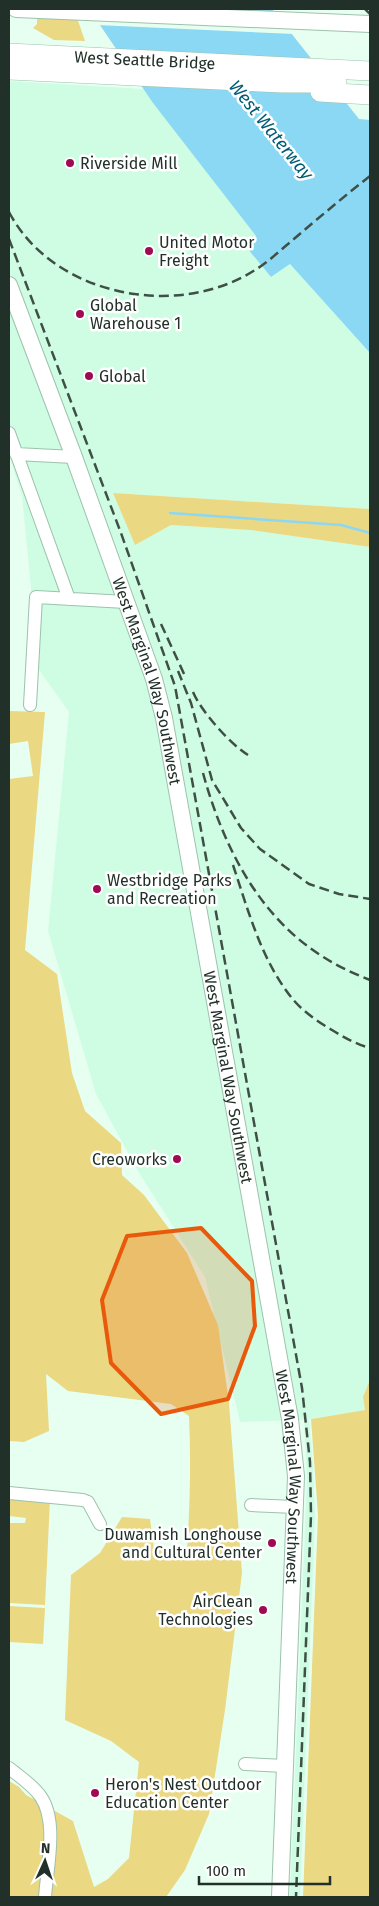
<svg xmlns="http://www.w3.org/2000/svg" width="379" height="1906" font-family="'Fira Sans',sans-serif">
	<rect width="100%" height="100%" fill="#e7fff1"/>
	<path fill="#cefde3" d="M9 81 144 89 256 236 246 248 271 277 290 264 370 353V509L113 493 135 545 171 525 250 530 370 547V1380L363 1397 365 1410 309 1419 313 1466 315 1517 300 1897H290L307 1477 304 1420 240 1422 205 1277 138 1171 96 1094 48 931 69 712 39 670 22 496 9 455Z"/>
	<path fill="#ebd883" d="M37 9H74L85 41 54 40 33 28 37 24Z
		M113 493 370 509V547L250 530 171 525 135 545Z
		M9 711 45 712 25 950 57 974 72 1073 85 1111 121 1143 122 1175 144 1195 187 1253 218 1325 229 1403 242 1573 225 1710 209 1814 185 1870 166 1897H9V1781L19 1787 26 1795 73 1821 94 1887 108 1879 129 1858 139 1762 111 1741 65 1720 71 1575 100 1553 122 1517 150 1519 154 1549 187 1550C190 1506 191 1461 189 1416L171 1404 68 1391 46 1374 49 1431 24 1442 9 1441V779L33 776 28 741 9 744Z
		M370 1380V1897H303L318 1515 311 1419 365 1410 363 1397Z
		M9 1498 50 1500 45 1605 9 1603V1523H25L26 1518 9 1516Z
		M9 1606 45 1608 43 1644 9 1642Z"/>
	<path fill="#8bd8f5" d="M89 9H272L359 119 370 120V353L290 264 271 277 246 247 256 236 153 103Z"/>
	<path fill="#e7fff1" d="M87 10 278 12 295 34 97 25Z"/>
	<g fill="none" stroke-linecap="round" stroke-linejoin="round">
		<path stroke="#8bd8f5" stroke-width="2.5" d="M170 513 341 525 370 533"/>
		<g stroke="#9dc2ad" stroke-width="14">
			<path id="minor" d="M9 433 69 599
				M16 454 74 457
				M30 705 36 597 126 602
				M9 1493 83 1500 88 1502 100 1524
				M251 1505 295 1507
				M245 1764 285 1766
				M9 1768C20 1777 33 1785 41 1797 58 1822 47 1868 45 1897"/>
		</g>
		<g stroke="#9dc2ad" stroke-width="18">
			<g id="major">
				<path d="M16 9 370 24"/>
				<path id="s1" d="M9 285 74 457 154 679 164 718 290 1419 296 1476 280 1897"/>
			</g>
		</g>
		<g stroke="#9dc2ad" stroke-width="20">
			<g id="highway">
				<path id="s2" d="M9 53 370 71"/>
				<path d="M9 70 282 83H337"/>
				<path d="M320 92 370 95"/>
			</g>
		</g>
		<use href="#minor" stroke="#fff" stroke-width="12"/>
		<use href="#major" stroke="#fff" stroke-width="16"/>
		<use href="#highway" stroke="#fff" stroke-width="19"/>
		<path stroke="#3f4f46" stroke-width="2.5" stroke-dasharray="10 5" stroke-linecap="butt" d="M365 9 370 14
			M9 212C53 296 177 320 255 270 267 263 277 253 288 244 315 221 342 198 370 176
			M9 239 121 533 175 686 302 1388 310 1462 311 1515 296 1897
			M161 624 185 676
			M178 671 191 703 212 780 241 828 260 849 309 884 339 894 370 899
			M193 692C201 711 230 744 248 755
			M203 773C223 846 259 918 325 958 339 967 355 974 370 980
			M233 865C248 910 261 959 291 997 301 1010 318 1022 332 1030 345 1038 356 1044 370 1048"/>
	</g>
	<path fill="#e8590c" fill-opacity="0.2" stroke="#e8590c" stroke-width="4" stroke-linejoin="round" d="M201 1228 252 1281 255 1326 228 1399 161 1414 111 1363 102 1300 127 1236Z"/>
	<g fill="#9f0a52" stroke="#fff" stroke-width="2">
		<circle cx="70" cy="163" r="5"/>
		<circle cx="149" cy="251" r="5"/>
		<circle cx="80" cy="314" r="5"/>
		<circle cx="89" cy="376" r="5"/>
		<circle cx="97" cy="889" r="5"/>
		<circle cx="177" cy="1159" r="5"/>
		<circle cx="272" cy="1543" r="5"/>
		<circle cx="263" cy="1610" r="5"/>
		<circle cx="95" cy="1793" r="5"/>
	</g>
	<g text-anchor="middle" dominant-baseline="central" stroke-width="5" stroke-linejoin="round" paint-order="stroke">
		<g font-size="16" fill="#213028" stroke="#fff">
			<text stroke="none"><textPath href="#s2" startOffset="136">West Seattle Bridge</textPath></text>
			<text stroke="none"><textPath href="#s1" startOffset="420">West Marginal Way Southwest</textPath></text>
			<text stroke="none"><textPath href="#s1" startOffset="825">West Marginal Way Southwest</textPath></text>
			<text stroke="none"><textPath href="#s1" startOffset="1230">West Marginal Way Southwest</textPath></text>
		</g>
		<g font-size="16" fill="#213028" stroke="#fff" text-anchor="start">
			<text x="80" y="163">Riverside Mill</text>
			<text x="159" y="242">United Motor<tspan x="159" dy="18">Freight</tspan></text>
			<text x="90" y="305">Global<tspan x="90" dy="18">Warehouse 1</tspan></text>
			<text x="99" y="376">Global</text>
			<text x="107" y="880">Westbridge Parks<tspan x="107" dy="18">and Recreation</tspan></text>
			<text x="167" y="1159" text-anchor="end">Creoworks</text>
			<text x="262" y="1534" text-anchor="end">Duwamish Longhouse<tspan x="262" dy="18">and Cultural Center</tspan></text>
			<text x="253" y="1601" text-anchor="end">AirClean<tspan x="253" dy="18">Technologies</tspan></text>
			<text x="105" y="1784">Heron's Nest Outdoor<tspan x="105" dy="18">Education Center</tspan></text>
		</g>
		<g font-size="18" font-style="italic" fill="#025b74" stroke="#fff">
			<text transform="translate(271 130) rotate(51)">West Waterway</text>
		</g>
	</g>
	<rect width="379" height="1906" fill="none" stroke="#213028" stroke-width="20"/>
	<g transform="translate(45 1861) rotate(3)" stroke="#ffffff" stroke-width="4" paint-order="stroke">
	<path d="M0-4L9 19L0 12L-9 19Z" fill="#213028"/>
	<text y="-8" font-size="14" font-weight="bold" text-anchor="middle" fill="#213028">N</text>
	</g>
	<path d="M199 1876v8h131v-8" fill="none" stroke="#213028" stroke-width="2.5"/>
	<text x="206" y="1876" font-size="15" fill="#213028" stroke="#ffffff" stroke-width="4" paint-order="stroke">100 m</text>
</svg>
